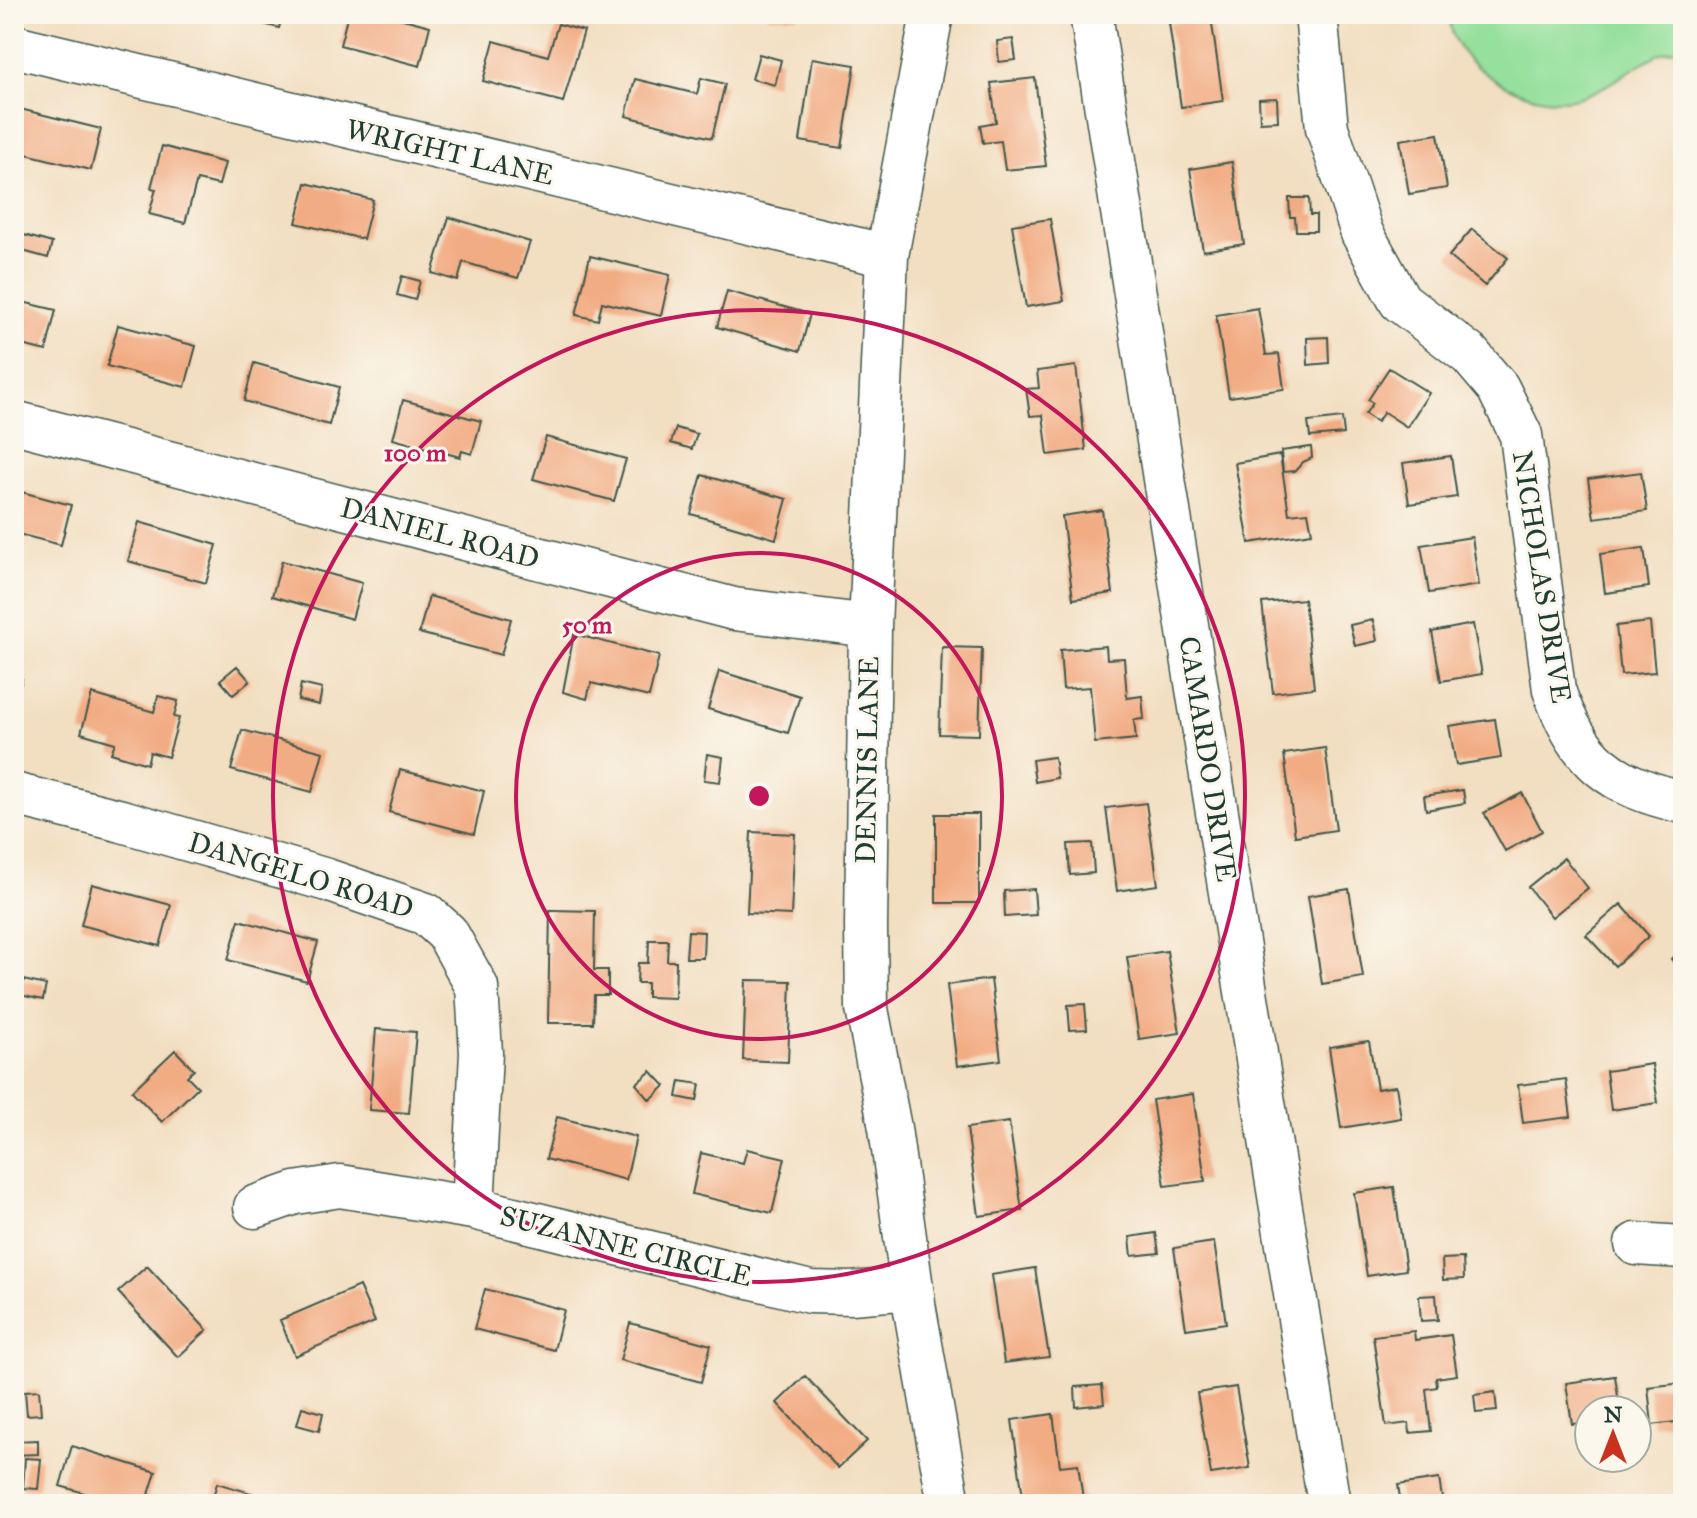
<svg xmlns="http://www.w3.org/2000/svg" width="1697" height="1518" font-family="'IM FELL Great Primer',serif">
	<rect width="100%" height="100%" fill="#fbf7ec"/>
	<filter id="ink" filterUnits="userSpaceOnUse"><feTurbulence type="fractalNoise" baseFrequency=".0125" numOctaves="2"/><feDisplacementMap in="SourceGraphic" scale="16" xChannelSelector="R" yChannelSelector="G"/><feConvolveMatrix kernelMatrix="1 2 1 2 8 2 1 2 1" color-interpolation-filters="sRGB"/></filter>
	<filter id="wash" filterUnits="userSpaceOnUse"><feTurbulence type="fractalNoise" baseFrequency=".006" numOctaves="4" result="noise"/><feDisplacementMap in="SourceGraphic" scale="32" xChannelSelector="R" yChannelSelector="G"/><feGaussianBlur stdDeviation="1.8" result="paint"/><feColorMatrix in="noise" values="0 0 0 0 0 0 0 0 0 0 0 0 0 0 0 0 0 1.4 0 .05"/><feComposite in="paint" operator="in"/></filter>
	<g filter="url(#wash)">
		<rect width="100%" height="100%" fill="#f2dec1"/>
		<path fill="#95e09c" stroke="#5a8e68" stroke-width="2" d="M1449 14H1683V49C1661 49 1652 58 1633 69 1615 80 1594 95 1572 99 1543 104 1509 91 1486 74 1464 58 1450 42 1449 14Z"/>
		<g id="blocks">
			<path fill="#f2ac83" d="M225 14H283L279 28Z
				M348 14H384L430 26 420 66 340 45Z
				M768 14H798V17H768Z
				M1211 17 1223 101 1181 107 1169 23Z
				M558 24 584 31 563 102 483 81 494 41 548 56Z
				M1013 39 1016 60 999 62 997 41Z
				M759 54 781 60 775 85 752 79Z
				M812 58 855 65 842 148 800 141Z
				M701 78 725 84 712 138 626 116 635 79 697 94Z
				M1035 78 1046 166 1005 170 1001 141 983 143 980 125 996 122 991 83Z
				M1277 98 1278 121 1260 122 1259 99Z
				M20 109 101 129 91 170 14 151V134Z
				M1438 134 1447 188 1409 194 1400 140Z
				M162 146 225 163 219 185 197 180 185 223 149 214 156 189 151 188Z
				M1232 162 1244 244 1203 251 1190 169Z
				M306 183 373 200 363 239 296 223Z
				M1289 198H1309L1310 215H1316V231H1296L1295 217H1290Z
				M449 217 530 242 518 278 463 262 458 281 432 273Z
				M1050 219 1064 301 1026 307 1012 225Z
				M1472 229 1508 258 1485 286 1449 256Z
				M24 235 52 243 48 258 19 250Z
				M590 256 670 275 661 316 602 302 598 320 576 315Z
				M402 276 420 281 415 300 397 295Z
				M727 291 810 314 800 351 717 327Z
				M14 300 56 310 46 351 14 343Z
				M1258 308 1266 355 1279 354 1284 389 1229 397 1216 315Z
				M118 325 196 346 185 387 107 366Z
				M1328 337 1329 363 1308 365 1307 338Z
				M254 363 339 387 329 425 244 401Z
				M1076 366 1086 450 1048 455 1043 415 1030 416 1026 389 1039 388 1037 371Z
				M1389 368 1429 393 1407 427 1384 412 1377 422 1365 414 1373 403 1368 400Z
				M403 400 481 421 472 454 462 451 460 457 393 439Z
				M1342 418 1344 434 1310 437 1308 422Z
				M676 428 697 434 692 449 671 443Z
				M546 437 626 459 614 501 533 479Z
				M1311 447 1312 458 1303 462 1295 471 1283 472 1281 451Z
				M1280 455 1289 514 1308 512 1312 533 1249 543 1235 463Z
				M1451 456 1457 497 1409 504 1403 463Z
				M1641 472 1647 511 1594 518 1588 479Z
				M702 475 787 499 776 539 691 514Z
				M14 490 71 505 61 545 14 533Z
				M1102 510 1113 593 1073 599 1062 516Z
				M139 522 217 545 206 583 128 561Z
				M1472 537 1479 585 1429 593 1421 545Z
				M1644 548 1649 587 1605 593 1600 554Z
				M282 561 362 583 352 619 272 596Z
				M429 596 511 619 501 655 419 633Z
				M1304 599 1314 688 1273 693 1262 603Z
				M1373 620 1377 641 1355 646 1350 625Z
				M1650 622 1655 672 1621 675 1616 626Z
				M1473 624 1482 674 1441 681 1432 632Z
				M574 634 659 656 649 697 591 683 587 699 563 692Z
				M1106 646 1107 659 1124 658 1127 698 1142 696 1144 719 1134 720 1136 739 1095 743 1090 687 1063 689 1060 650Z
				M942 647 982 648 979 735 939 734Z
				M237 666 250 681 233 695 220 680Z
				M719 671 800 696 788 733 708 709Z
				M14 677 22 679 15 705H14Z
				M301 684 322 689 319 705 298 700Z
				M92 694 154 712 158 696 178 701 174 717 179 718 168 757 150 752 147 764 111 753 115 743 81 733Z
				M1495 719 1501 758 1456 765 1449 726Z
				M242 730 323 752 312 792 231 770Z
				M1325 748 1336 830 1295 836 1284 754Z
				M707 754 723 757 720 782 704 780Z
				M1054 757 1057 778 1035 782 1032 760Z
				M400 770 484 791 474 834 389 812Z
				M1463 790 1465 803 1426 810 1424 796Z
				M1522 793 1542 831 1505 851 1484 813Z
				M1146 803 1158 885 1117 891 1106 808Z
				M936 814H979V903H936Z
				M751 832 795 834 791 915 747 913Z
				M1092 843 1094 873 1070 875 1068 844Z
				M1564 858 1588 888 1552 917 1528 887Z
				M92 884 171 905 160 946 81 925Z
				M1034 889 1036 915 1005 917 1004 891Z
				M1349 889 1363 977 1322 984 1308 896Z
				M1621 904 1649 936 1615 966 1586 935Z
				M550 910 595 911 594 970H608V995H594L593 1023H548Z
				M239 920 318 942 307 981 228 960Z
				M688 931 704 932 703 958H686Z
				M649 940H668L667 961H676L675 998 647 997V983H637L638 963H648Z
				M1683 949V974L1671 959Z
				M1167 951 1180 1033 1139 1039 1127 957Z
				M991 979 1001 1060 957 1066 947 985Z
				M23 980 46 985 43 1000 20 995Z
				M746 980 791 981 788 1062 743 1060Z
				M1085 1004 1087 1029 1070 1030 1068 1005Z
				M376 1029 416 1032 409 1113 369 1110Z
				M1369 1041 1377 1089 1396 1086 1401 1118 1341 1128 1329 1047Z
				M175 1050 194 1070 187 1076 198 1087 162 1122 132 1091Z
				M1652 1064 1658 1103 1611 1110 1606 1071Z
				M651 1071 665 1086 650 1100 636 1084Z
				M1566 1079 1571 1117 1523 1123 1518 1085Z
				M680 1081 700 1084 697 1101 677 1097Z
				M1193 1094 1205 1181 1165 1186 1152 1100Z
				M557 1117 636 1137 626 1180 546 1159Z
				M1009 1122 1022 1210 979 1216 967 1128Z
				M747 1149 785 1158 772 1213 692 1194 701 1153 743 1163Z
				M1394 1187 1406 1270 1367 1276 1354 1193Z
				M1156 1233 1159 1253 1132 1256 1130 1237Z
				M1214 1242 1226 1323 1186 1329 1174 1248Z
				M1463 1258 1464 1279 1443 1280 1442 1259Z
				M147 1266 207 1330 178 1357 118 1292Z
				M1035 1268 1049 1357 1004 1363 991 1275Z
				M359 1286 375 1322 295 1356 280 1320Z
				M485 1289 564 1310 554 1350 474 1329Z
				M1436 1295 1438 1320 1421 1321 1419 1296Z
				M630 1323 711 1345 701 1382 620 1360Z
				M1414 1331 1415 1340 1451 1335 1457 1375 1436 1378 1437 1387 1426 1389 1431 1431 1410 1433 1409 1423 1386 1426 1373 1336Z
				M805 1376 867 1441 838 1468 777 1403Z
				M1615 1376 1620 1410H1589V1422L1572 1424 1566 1383Z
				M1683 1383V1421L1652 1425 1648 1387Z
				M1102 1385 1104 1404 1076 1407 1075 1387Z
				M1236 1387 1250 1468 1211 1474 1197 1393Z
				M39 1390 41 1414 27 1415 25 1391Z
				M1495 1392 1497 1411 1476 1413 1474 1395Z
				M302 1407 323 1413 319 1431 297 1425Z
				M1053 1414 1060 1466 1078 1464 1083 1499 1047 1504H1024L1012 1420Z
				M38 1440V1454L14 1455V1441Z
				M72 1446 156 1472 146 1504H123L60 1486Z
				M25 1458 41 1459 38 1489 23 1488Z
				M1439 1479 1443 1504H1401L1398 1485Z
				M217 1483 284 1503V1504H211Z"/>
		</g>
	</g>
	<g filter="url(#ink)">
		<use href="#blocks" fill-opacity="0" stroke="#3f5549" stroke-width="2"/>
		<g fill="none" stroke-linecap="round" stroke-linejoin="round">
			<g stroke="#3f5549" stroke-width="45">
				<path id="minor" d="M932 14 887 256 870 626 866 926 867 1009 890 1128 915 1310 949 1504
					M1091 14 1198 695 1329 1504
					M1316 14 1327 128 1362 233 1400 301 1470 355 1498 388 1521 435 1554 690C1578 760 1611 786 1683 802
					M14 46 887 256
					M14 422 734 609 870 626
					M14 794 122 821 327 880 426 914 447 933 477 987 481 1053 473 1208
					M255 1207 295 1193 340 1186 473 1208 810 1292 851 1293 912 1288
					M1636 1244 1683 1247"/>
			</g>
			<use href="#minor" stroke="#fff" stroke-width="42"/>
		</g>
	</g>
	<g fill="none" stroke="#c2185b" stroke-width="4">
		<circle cx="759" cy="796" r="243"/>
		<circle cx="759" cy="796" r="486"/>
	</g>
	<g text-anchor="middle" dominant-baseline="central" stroke-width="6" stroke-linejoin="round" paint-order="stroke">
		<g font-size="28" fill="#1f3d34" stroke="#fbf7ec">
			<text transform="translate(450 152) rotate(13)">WRIGHT LANE</text>
			<text transform="translate(440 533) rotate(15)">DANIEL ROAD</text>
			<text transform="translate(1542 577) rotate(81)">NICHOLAS DRIVE</text>
			<text transform="translate(1208 759) rotate(81)">CAMARDO DRIVE</text>
			<text transform="translate(867 760) rotate(-89)">DENNIS LANE</text>
			<text transform="translate(301 875) rotate(17)">DANGELO ROAD</text>
			<text transform="translate(626 1246) rotate(14)">SUZANNE CIRCLE</text>
		</g>
	</g>
	<circle cx="759" cy="796" r="12" fill="#c2185b" stroke="#fbf7ec" stroke-width="4"/>
	<g font-size="24" text-anchor="middle" font-weight="bold" fill="#c2185b" stroke="#fbf7ec" stroke-width="6" stroke-linejoin="round" paint-order="stroke">
		<text x="415" y="461">100 m</text>
		<text x="587" y="633">50 m</text>
	</g>
	<rect width="1697" height="1518" fill="none" stroke="#fbf7ec" stroke-width="48"/>
	<g transform="translate(1613 1434)"><circle r="38" fill="#fbf7ec" stroke="#a3ada2" stroke-width="2"/>
	<path d="M0-6L14 30L0 20L-14 30Z" fill="#c8321e"/>
	<text y="-12" font-size="22" font-weight="bold" text-anchor="middle" fill="#1f3d34">N</text>
	</g>
</svg>
